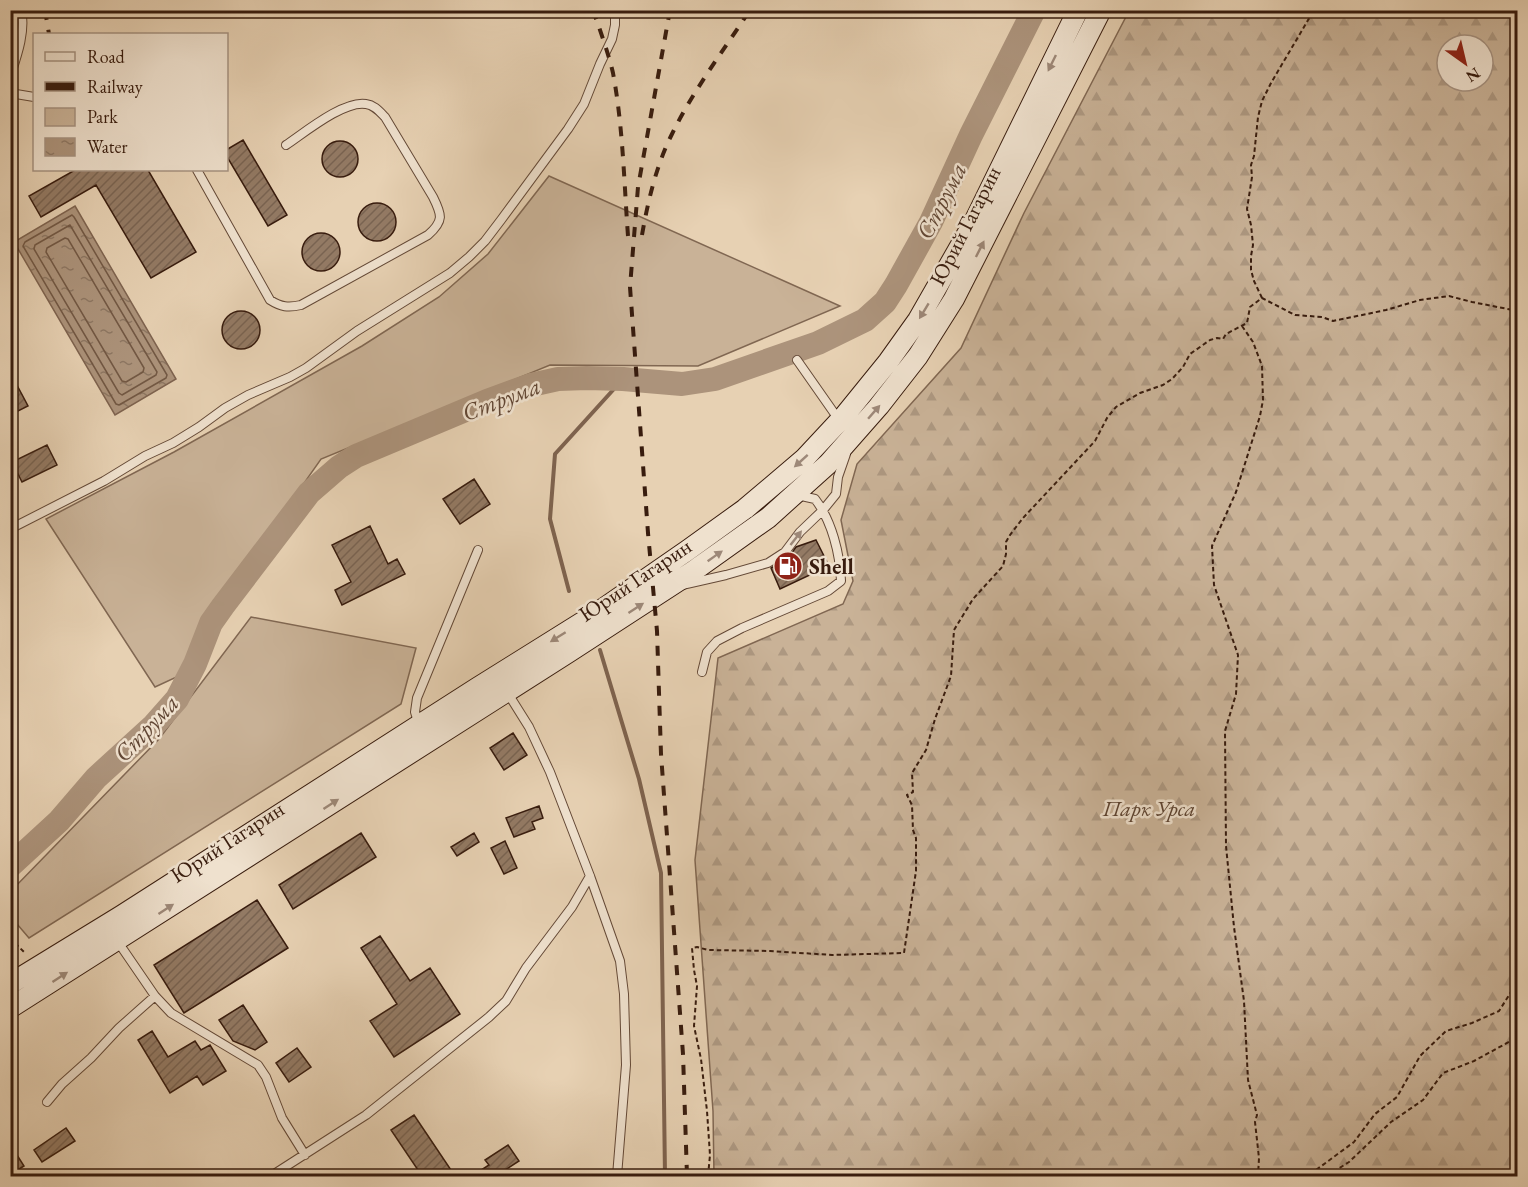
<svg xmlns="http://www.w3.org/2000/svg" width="1528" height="1187" font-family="'EB Garamond',serif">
	<defs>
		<pattern id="forest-firs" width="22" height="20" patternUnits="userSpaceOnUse" patternTransform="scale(1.5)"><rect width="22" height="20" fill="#c9b297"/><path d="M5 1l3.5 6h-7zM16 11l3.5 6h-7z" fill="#ad9881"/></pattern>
		<pattern id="water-ripples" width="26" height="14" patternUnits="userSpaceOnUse" patternTransform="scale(1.5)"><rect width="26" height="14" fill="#ac937b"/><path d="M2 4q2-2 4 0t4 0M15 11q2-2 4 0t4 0" fill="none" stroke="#8d7763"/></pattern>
		<pattern id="building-hatch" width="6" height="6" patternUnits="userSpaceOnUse" patternTransform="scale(1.5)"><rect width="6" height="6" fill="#937a64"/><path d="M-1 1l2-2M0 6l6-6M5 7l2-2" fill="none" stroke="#796351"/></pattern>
	</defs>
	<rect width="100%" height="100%" fill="#e7d1b3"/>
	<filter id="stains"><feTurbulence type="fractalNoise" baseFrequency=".00333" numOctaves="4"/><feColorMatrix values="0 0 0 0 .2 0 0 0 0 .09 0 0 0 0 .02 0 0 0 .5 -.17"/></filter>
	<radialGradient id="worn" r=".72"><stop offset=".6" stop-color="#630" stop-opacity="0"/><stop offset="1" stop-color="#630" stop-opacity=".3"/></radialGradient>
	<path fill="#c9b297" stroke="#806752" stroke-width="1.5" d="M549 176 840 306 698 366 550 365 321 459 200 631 181 675 155 687 46 519 174 452 362 346 439 297 488 254Z
		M251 617 416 648 401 704 29 938 11 917V891L159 739Z"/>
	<path fill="url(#forest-firs)" stroke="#806752" stroke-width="1.5" fill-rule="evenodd" d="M1129 11H1517V1176H714L713 1111 695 860 718 658 843 604 853 581 841 520 857 464 961 348 1024 213ZM1447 45H1483V81H1447Z"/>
	<path fill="url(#water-ripples)" stroke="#7e634f" stroke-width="1.5" d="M75 206 176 379 115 415 14 242Z"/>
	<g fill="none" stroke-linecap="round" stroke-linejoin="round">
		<path stroke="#725844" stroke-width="1.5" d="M72 215 74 217 167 375 166 378 119 405 116 404 23 246 25 242Z
			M70 225 157 372 156 375 122 395 119 393 34 249 35 245Z
			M65 238 68 239 144 368 143 372 126 382 122 381 46 252 47 248Z"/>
		<path stroke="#7e634f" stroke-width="4" d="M569 591 550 519 555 454 623 379
			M600 650 639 779 661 873 665 1176"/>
		<path stroke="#ac937b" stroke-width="24" d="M10 866 59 821 96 778 154 725 177 699 195 664 211 623 223 606 309 493 339 467 356 456 487 401 531 385 558 379 587 378 623 379 682 384 715 379 818 343 865 320 885 302 896 285 931 222 971 135 1034 10"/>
	</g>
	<path fill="url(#building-hatch)" stroke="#381c0e" stroke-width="1.5" d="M243 140 287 215 268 226 226 155V150Z
		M322 159a18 18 0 1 1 36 0a18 18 0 1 1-36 0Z
		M75 170H148L196 252 151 278 96 185 41 217 29 196Z
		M358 222a19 19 0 1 1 38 0a19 19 0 1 1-38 0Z
		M302 252a19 19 0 1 1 38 0a19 19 0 1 1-38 0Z
		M222 330a19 19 0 1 1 38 0a19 19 0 1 1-38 0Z
		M10 372 28 406 10 415Z
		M47 445 57 465 22 482 12 462Z
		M474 479 490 504 460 524 443 499Z
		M370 526 388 564 397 559 405 574 342 605 335 590 351 582 332 545Z
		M816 540 829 566 780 589 771 568 789 557 796 547Z
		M513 733 527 755 504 770 490 748Z
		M539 806 543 818 532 822 535 829 514 837 506 818Z
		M361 833 376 857 293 909 279 885Z
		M474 833 479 842 457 856 451 847Z
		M505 841 517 868 504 874 491 848Z
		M257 900 288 948 184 1013 154 965Z
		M380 936 410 981 430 968 460 1014 394 1057 370 1021 397 1004 361 948Z
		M243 1005 267 1042 255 1050 233 1041 219 1020Z
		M152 1031 168 1057 195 1041 201 1050 210 1045 226 1071 203 1085 197 1076 170 1093 138 1040Z
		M297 1048 311 1067 289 1082 276 1063Z
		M414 1115 455 1176H422L391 1130Z
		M66 1128 75 1141 42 1162 34 1150Z
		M10 1144 24 1166 10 1175Z
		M508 1145 519 1161 496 1176H472L489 1165 485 1160Z"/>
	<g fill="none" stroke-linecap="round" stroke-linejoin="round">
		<g stroke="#644937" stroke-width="10">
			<path id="lane" d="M10 77C17 56 26 31 21 10
				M10 93 34 97
				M197 170 270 300C281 307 288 308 301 305L428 235C444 221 442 215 433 197L385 117C379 111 374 105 366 104 344 100 304 133 286 145
				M797 360 839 420
				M10 529 104 481 145 456 173 443 199 427 225 408 248 395 290 377 306 368 357 331 450 273 469 257 485 241 501 220 568 129 584 104 600 64 612 39 615 25V10
				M682 585 726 575 768 563 785 552 800 532 823 510 836 494 838 477 846 454
				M702 672 707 652 717 641 742 628 828 591 841 581C840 554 832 521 815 499L797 495
				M507 692 529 727 550 772 590 876 620 961 624 994 626 1065 617 1176
				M419 725 415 712 417 698 478 550
				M118 942 155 996 171 1013 258 1065 266 1077 282 1118 305 1155
				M47 1102 62 1084 91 1058 119 1028 155 996
				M271 1176 366 1115 489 1017 506 1001 526 968 572 907 590 876"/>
		</g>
		<g stroke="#381c0e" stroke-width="22">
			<path id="secondary" d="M10 984 121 916 477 688 597 613 688 550 745 509 804 459 845 415 888 362 918 320 974 222 1078 10
				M10 1008 569 652 692 572 768 518 828 464 879 406 918 356 954 299 1101 10"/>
		</g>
		<path stroke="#381c0e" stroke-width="2" stroke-dasharray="4.5 3" stroke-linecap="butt" d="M1262 298 1254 281 1251 270V256L1253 245 1251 225 1247 209 1252 177 1251 165 1254 156 1258 117 1262 101 1271 83 1314 10
			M1242 326 1253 342 1262 366 1263 400 1260 416 1236 492 1212 546 1214 585 1238 655 1236 694 1225 731 1226 846 1234 927 1244 1001 1248 1080 1257 1115 1255 1122 1259 1158 1258 1176
			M10 938 24 952
			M708 1176 710 1155 707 1111 701 1059 694 1026 697 986 694 970 692 948 697 947 708 950 770 951 832 955 904 953 916 871V838L913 830 912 805 907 795 913 792 912 773 926 750 935 719 951 676 954 630 973 599 1003 566 1006 554V542L1010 535 1023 518 1095 441 1107 418 1116 407 1140 393 1163 385 1172 379 1183 367 1190 354 1210 340 1217 338 1223 339 1226 334 1247 323 1250 307 1262 298 1295 315 1322 317 1333 321 1386 310 1420 300 1449 296 1472 302 1518 311
			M1312 1176 1316 1170 1354 1142 1375 1114 1397 1097 1420 1056 1446 1031 1472 1023 1499 1011 1518 981
			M1327 1176 1349 1162 1391 1122 1423 1100 1443 1073 1474 1061 1518 1037"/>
		<use href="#lane" stroke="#efe1ce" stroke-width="8"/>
		<use href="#secondary" stroke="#efe1ce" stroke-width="20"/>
		<path stroke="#381c0e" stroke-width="4" stroke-dasharray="10 10" stroke-linecap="butt" d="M45 10 49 34
			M593 10C600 30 608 52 613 73 623 126 624 182 628 236
			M670 10 638 187 630 287 648 533 657 631 661 754 683 1054 687 1176
			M642 235C648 201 656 166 672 134 693 91 723 51 750 10"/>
	</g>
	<defs><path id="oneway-solid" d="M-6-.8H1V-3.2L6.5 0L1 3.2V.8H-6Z" transform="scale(1.5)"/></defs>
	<g fill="#9d8878">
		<use href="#oneway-solid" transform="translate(1052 63) rotate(116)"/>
		<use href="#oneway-solid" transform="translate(980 249) rotate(-63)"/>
		<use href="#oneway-solid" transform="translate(924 311) rotate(121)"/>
		<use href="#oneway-solid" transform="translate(874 412) rotate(-49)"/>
		<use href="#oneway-solid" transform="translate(801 461) rotate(138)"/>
		<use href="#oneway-solid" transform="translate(796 538) rotate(-52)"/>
		<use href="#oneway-solid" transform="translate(715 556) rotate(-35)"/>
		<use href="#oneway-solid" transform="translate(636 608) rotate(-33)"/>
		<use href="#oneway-solid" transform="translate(558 637) rotate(148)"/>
		<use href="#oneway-solid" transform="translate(331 804) rotate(-33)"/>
		<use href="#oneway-solid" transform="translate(166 909) rotate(-33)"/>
		<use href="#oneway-solid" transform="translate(60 977) rotate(-33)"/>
	</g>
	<defs>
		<g id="fuel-disc" transform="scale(1.5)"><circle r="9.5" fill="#8f2418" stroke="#efe1ce"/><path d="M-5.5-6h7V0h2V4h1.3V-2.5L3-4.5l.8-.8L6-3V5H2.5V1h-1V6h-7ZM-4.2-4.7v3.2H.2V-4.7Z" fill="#fff"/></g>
	</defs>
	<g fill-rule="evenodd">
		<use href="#fuel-disc" x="788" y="566"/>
	</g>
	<g text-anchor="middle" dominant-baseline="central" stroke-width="5" stroke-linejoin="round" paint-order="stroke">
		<g font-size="22" fill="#381c0e" stroke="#efe1ce">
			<text transform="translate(965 226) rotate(-63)">Юрий Гагарин</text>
			<text transform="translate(635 580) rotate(-34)">Юрий Гагарин</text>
			<text transform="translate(227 842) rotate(-33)">Юрий Гагарин</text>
		</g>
		<g font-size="22" font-weight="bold" fill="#381c0e" stroke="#efe1ce" text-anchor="start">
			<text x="809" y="566">Shell</text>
		</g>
		<g font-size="22" font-style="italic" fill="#5c4230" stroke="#efe1ce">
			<text x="1149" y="808">Парк Урса</text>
		</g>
		<g font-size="24" font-style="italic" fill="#614634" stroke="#efe1ce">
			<text transform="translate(941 201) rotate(-63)">Струма</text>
			<text transform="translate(501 399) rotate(-21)">Струма</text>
			<text transform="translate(146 728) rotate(-47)">Струма</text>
		</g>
	</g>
	<rect width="1528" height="1187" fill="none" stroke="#e7d1b3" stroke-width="36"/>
	<rect x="12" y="12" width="1504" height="1163" fill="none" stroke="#381c0e" stroke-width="3"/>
	<rect x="18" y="18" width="1492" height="1151" fill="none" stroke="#381c0e" stroke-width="1.5"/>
	<rect x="33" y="33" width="195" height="138" fill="#efe1ce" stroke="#a69281" stroke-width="1.5"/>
	<rect x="45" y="52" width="30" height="9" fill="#efe1ce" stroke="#a69281" stroke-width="1.5"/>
	<text x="87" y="63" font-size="18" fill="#381c0e">Road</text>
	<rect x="45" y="82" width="30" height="9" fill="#381c0e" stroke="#a69281" stroke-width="1.5"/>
	<text x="87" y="93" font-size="18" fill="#381c0e">Railway</text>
	<rect x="45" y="108" width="30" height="18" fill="#c9b297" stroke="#a69281" stroke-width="1.5"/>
	<text x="87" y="123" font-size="18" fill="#381c0e">Park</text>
	<rect x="45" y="138" width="30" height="18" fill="url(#water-ripples)" stroke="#a69281" stroke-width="1.5"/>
	<text x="87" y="153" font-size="18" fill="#381c0e">Water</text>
	<g transform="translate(1465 63) rotate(146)"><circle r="28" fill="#efe1ce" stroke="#a69281" stroke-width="1.5"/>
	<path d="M0-4.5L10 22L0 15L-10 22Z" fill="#8f2418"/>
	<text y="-9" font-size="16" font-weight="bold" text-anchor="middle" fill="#381c0e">N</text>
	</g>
	<rect width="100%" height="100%" filter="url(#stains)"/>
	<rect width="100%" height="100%" fill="url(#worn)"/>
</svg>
